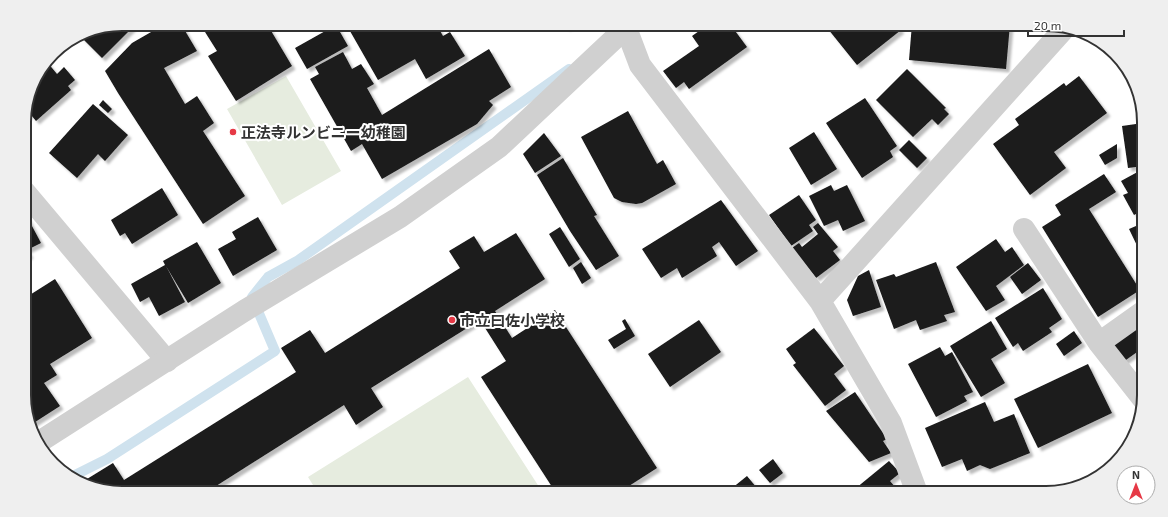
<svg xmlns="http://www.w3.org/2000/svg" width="1168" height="517" font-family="'Exo 2','Noto Sans JP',sans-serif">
	<defs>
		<filter id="shadow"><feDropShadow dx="3.5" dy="3.5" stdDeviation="1" flood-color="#0004"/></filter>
	</defs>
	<rect width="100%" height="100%" fill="#fff"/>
	<path fill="#e6ecdf" d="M286 76 341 171 282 205 227 109Z
		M468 377 543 493H318L308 477Z"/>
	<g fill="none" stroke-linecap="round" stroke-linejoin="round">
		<path stroke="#cfe2ee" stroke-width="10" d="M73 476 107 459 275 351 252 297 268 277 297 261 569 69"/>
	</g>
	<path fill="#1a1a1a" filter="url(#shadow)" d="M122 24H136L102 58 81 37 87 31Z
		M165 24H181L197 51 164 68 185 104 197 96 214 123 203 131 245 196 203 224 118 93 105 71 132 43Z
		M200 24H267L292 66 236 101 208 56 217 51Z
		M346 24H436L443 36 450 32 465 56 426 79 415 59 378 80Z
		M563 24H571L567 28Z
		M709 24H730L747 47 689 89 684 82 676 88 663 71 699 46 692 36Z
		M824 24H895L901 30 857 65Z
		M912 24H1010L1006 69 909 60Z
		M336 25 348 46 307 69 295 48Z
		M489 49 511 87 489 101 493 105 477 124 382 179 362 144 351 151 310 79 319 74 315 67 343 52 352 69 361 64 374 84 367 88 382 115Z
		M1107 50 1122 61 1119 64Z
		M47 62 57 74 64 67 75 80 68 86 71 90 36 121 27 110 25 112 34 79Z
		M907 69 946 108 944 109 949 114 938 125 932 119 913 137 876 100Z
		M1079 76 1107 113 1054 152 1066 168 1030 195 993 144 1019 125 1015 119 1064 83 1066 86Z
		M865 98 897 146 890 151 893 157 862 178 826 123Z
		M103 100 112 109 108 113 99 105Z
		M93 104 128 135 105 161 98 154 77 178 49 153Z
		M628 111 657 164 663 160 676 184 642 203 636 204 622 202 614 198 581 137Z
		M1143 123V166L1128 168 1122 126Z
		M814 132 837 169 811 185 789 148Z
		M544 133 561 156 535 173 523 154Z
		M909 140 927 158 917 168 899 150Z
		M1117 144V158L1105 165 1099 155Z
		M563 158 597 215 594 216 619 256 596 270 570 231 537 175Z
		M1143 169V210L1134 215 1123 195 1128 193 1121 181Z
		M1104 174 1116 192 1089 209 1140 290 1098 317 1042 227 1061 215 1055 205Z
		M831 185 834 191 847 185 865 221 843 231 838 220 824 226 809 196Z
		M162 188 178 215 132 244 125 233 120 236 111 220Z
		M799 195 816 220 809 225 813 231 791 246 769 215Z
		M721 200 758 251 736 266 719 242 712 247 717 256 682 278 677 268 661 278 642 249Z
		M24 211 41 243 27 250 30 255 25 258Z
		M258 217 277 250 233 276 218 249 236 239 232 232Z
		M818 223 838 247 833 251 840 260 816 278 792 248 799 243 802 247 818 234 813 227Z
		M1143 223 1144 254V260L1129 229Z
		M560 227 580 259 569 267 549 234Z
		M516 233 545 279 495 311 512 338 555 310 657 468 618 493H556L481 377 506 361 480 320 371 388 383 407 356 425 344 405 205 493H122L93 487 87 479 113 463 124 480 296 372 281 348 310 330 325 353 460 268 449 251 474 236 484 252Z
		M996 239 1005 252 1012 247 1024 265 996 286 1005 300 986 311 956 267Z
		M197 242 221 283 188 303 166 266 185 302 159 316 149 297 140 302 131 284 165 265 163 261Z
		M581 262 591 278 582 284 573 268Z
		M936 262 955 312 944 315 947 321 920 330 916 320 894 329 876 280 894 274 896 277Z
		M1028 263 1041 280 1022 294 1010 277Z
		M869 270 881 307 853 316 847 300 858 276Z
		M55 279 92 338 50 364 57 375 44 383 60 406 32 424 25 408V298Z
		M1043 288 1062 319 1049 328 1052 332 1023 351 1018 343 1013 347 995 318Z
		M625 319 635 336 614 349 608 340 626 329 622 321Z
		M699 320 721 352 670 387 648 354Z
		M991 321 1007 349 991 359 1005 383 981 397 950 346Z
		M1144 321V356L1140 350 1123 362 1109 340Z
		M814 328 844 366 834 374 846 390 825 406 793 365 796 363 786 349Z
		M1074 331 1082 343 1064 356 1056 344Z
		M940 347 945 356 952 352 973 392 964 396 967 401 936 417 908 364Z
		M1088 364 1112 413 1038 448 1014 399Z
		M855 392 887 439 883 441 891 453 869 462 826 411Z
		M985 402 994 422 1014 414 1030 453 990 469 980 465 967 471 962 459 942 467 925 428Z
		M773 459 783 473 770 483 759 470Z
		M889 461 900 473 890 481 900 493H850Z
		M747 476 761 493H726Z"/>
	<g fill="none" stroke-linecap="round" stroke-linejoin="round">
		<path stroke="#d0d0d0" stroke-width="22" d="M623 24 626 28 640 65 820 301 891 423 917 493
			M24 191 167 361
			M1024 229 1099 343 1143 399
			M820 301 1065 28
			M1099 343 1144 311"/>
		<path stroke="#d0d0d0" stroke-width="22" d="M39 442 244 311 400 217 499 147 630 24"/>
	</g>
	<g fill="#e63946" stroke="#fff" stroke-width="1.5">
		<circle cx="233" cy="132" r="4"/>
		<circle cx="452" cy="320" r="4"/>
	</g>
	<g text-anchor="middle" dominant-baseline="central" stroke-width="4" stroke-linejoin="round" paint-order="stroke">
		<g font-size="15" font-weight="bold" fill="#333" stroke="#fff" text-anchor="start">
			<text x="241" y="132">正法寺ルンビニー幼稚園</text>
			<text x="460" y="320">市立曰佐小学校</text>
		</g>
	</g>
	<path d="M0 0H1168V517H0ZM122 31H1046A91 91 0 0 1 1137 122V395A91 91 0 0 1 1046 486H122A91 91 0 0 1 31 395V122A91 91 0 0 1 122 31Z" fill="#efefef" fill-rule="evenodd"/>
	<path fill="none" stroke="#333" stroke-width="2" d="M122 31H1046A91 91 0 0 1 1137 122V395A91 91 0 0 1 1046 486H122A91 91 0 0 1 31 395V122A91 91 0 0 1 122 31Z"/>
	<g transform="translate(1136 485)"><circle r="19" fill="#ffffff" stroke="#adadad"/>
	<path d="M0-3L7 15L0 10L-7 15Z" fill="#e63946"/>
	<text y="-6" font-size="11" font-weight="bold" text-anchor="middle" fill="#333333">N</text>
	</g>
	<path d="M1028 30v6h96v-6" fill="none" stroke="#333333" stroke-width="2"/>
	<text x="1034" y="30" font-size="12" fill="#333333" stroke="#ffffff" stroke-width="3" paint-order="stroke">20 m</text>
</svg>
